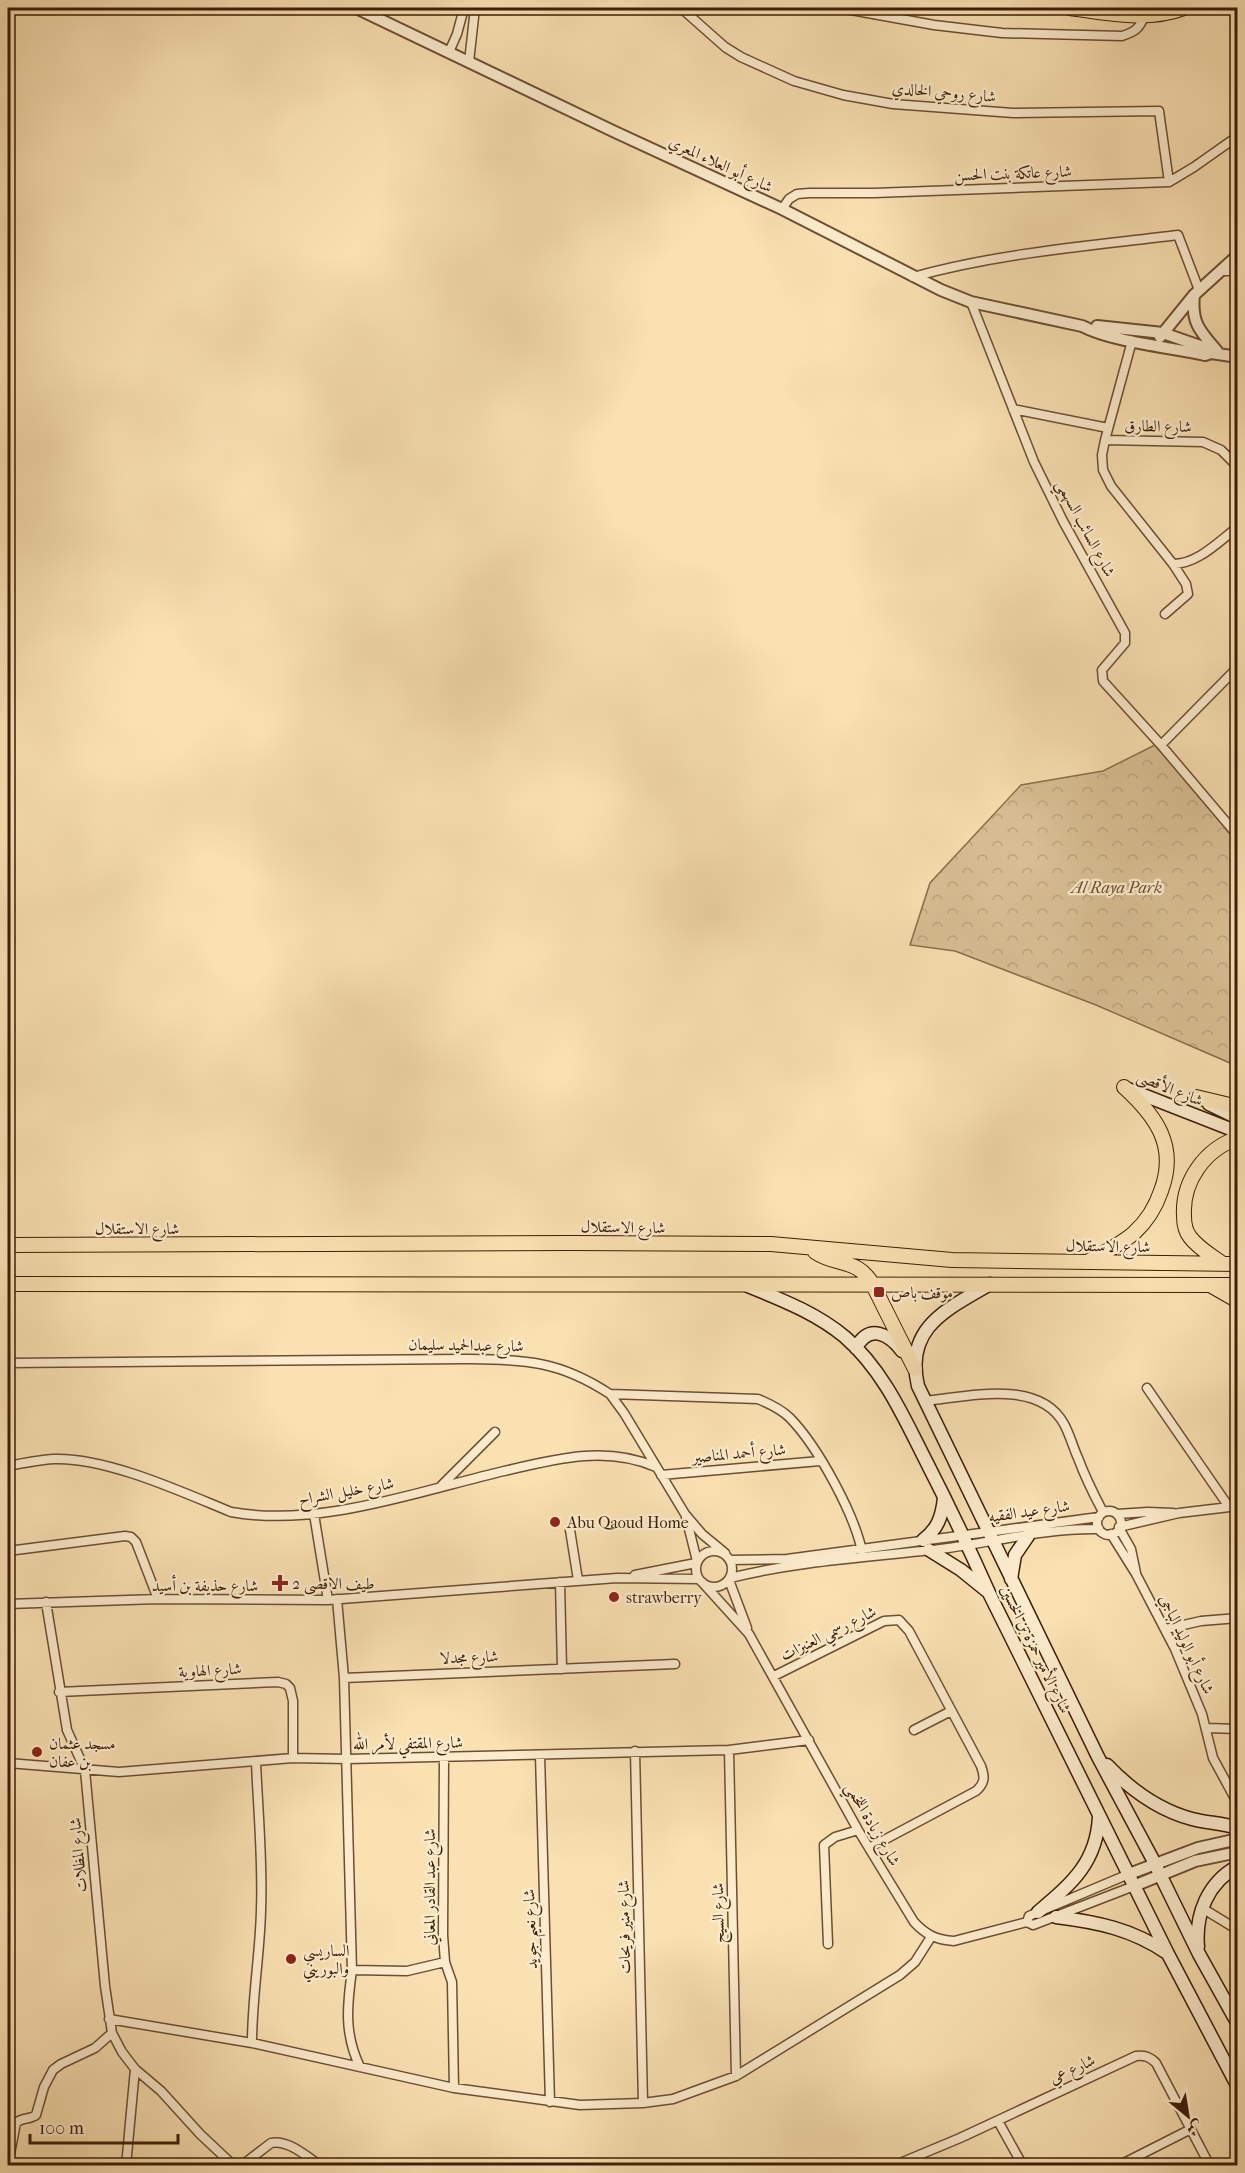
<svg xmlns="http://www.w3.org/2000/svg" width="1245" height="2173" font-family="'IM FELL French Canon',Amiri,serif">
	<defs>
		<pattern id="park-crowns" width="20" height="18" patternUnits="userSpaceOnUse" patternTransform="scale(1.5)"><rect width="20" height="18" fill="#dac095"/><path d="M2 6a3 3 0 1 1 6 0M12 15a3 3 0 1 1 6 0" fill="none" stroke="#bca57f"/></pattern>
	</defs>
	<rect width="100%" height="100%" fill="#fae1b2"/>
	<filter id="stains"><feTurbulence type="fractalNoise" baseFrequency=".00333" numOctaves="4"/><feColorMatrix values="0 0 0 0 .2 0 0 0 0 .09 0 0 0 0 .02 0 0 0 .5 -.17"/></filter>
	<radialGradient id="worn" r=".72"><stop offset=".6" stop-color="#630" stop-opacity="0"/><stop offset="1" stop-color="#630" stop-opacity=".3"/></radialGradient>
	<path fill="url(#park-crowns)" stroke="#8b6e4e" stroke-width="1.5" d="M1157 744 1237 836 1238 904 1235 910 1238 913 1237 1066 1096 1005 955 951 910 945 930 883 1021 785 1103 771Z"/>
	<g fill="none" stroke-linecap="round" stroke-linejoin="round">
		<g stroke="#6c4e32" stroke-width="11">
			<path id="minor" d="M681 8 725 47 741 57 794 81 843 95 893 104 1013 113 1159 111 1169 182
				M840 8 934 25 1002 33 1122 36C1135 32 1140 28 1144 16
				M449 52 457 34 464 8
				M469 62 475 8
				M782 209 789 199 797 194 809 193H874L1169 182 1194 167 1238 136
				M1221 271H1238
				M913 277C999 253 1089 246 1178 235L1199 290
				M971 302 1034 462 1063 521 1125 633V643L1102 670 1103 681 1161 745 1238 836
				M1132 341 1105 440 1102 455 1103 470 1111 486 1173 564 1186 584 1188 594 1165 614
				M1013 409 1108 428
				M1105 440 1203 442 1221 450 1238 467
				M1173 564C1198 564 1219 541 1238 527
				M1161 745 1238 667
				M1235 891 1238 887
				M8 1363 466 1359C526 1360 558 1360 610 1394L758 1399C770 1404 781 1409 790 1418 818 1447 856 1516 863 1556
				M1147 1388 1229 1507
				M610 1394 624 1413 685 1514 702 1534 725 1553
				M924 1401C967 1397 1039 1378 1064 1424 1070 1435 1073 1447 1078 1458 1085 1477 1094 1495 1103 1512
				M8 1466C23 1463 38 1460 54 1459 106 1457 182 1492 231 1512 319 1528 419 1491 504 1471 555 1459 606 1445 656 1467
				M661 1475 820 1461
				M442 1485 495 1432
				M1097 1523a12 12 0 1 1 24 0a12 12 0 1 1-24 0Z
				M314 1514 328 1600
				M1117 1514 1148 1512 1173 1513
				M686 1517 697 1561
				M1119 1527 1179 1513 1238 1506
				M1119 1528 1131 1549 1136 1573
				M570 1530 578 1580
				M1111 1534 1136 1574 1175 1649 1202 1714 1213 1758 1238 1804
				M696 1569a18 18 0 1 1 36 0a18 18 0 1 1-36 0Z
				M8 1551 125 1536 131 1537 136 1542 158 1599
				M730 1560 787 1559 1099 1517
				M635 1575 696 1563
				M730 1578C802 1560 875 1557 948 1548 998 1541 1048 1528 1099 1529
				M729 1580 747 1628
				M560 1582 562 1669
				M702 1582 749 1634 858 1830 914 1922C926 1935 937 1940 954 1941L1027 1922 1033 1925 1134 1886
				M337 1599 344 1678 352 1970C347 2006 344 2034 360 2067
				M46 1602 67 1730 85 1770 105 1986 112 2033 122 2052 135 2069 161 2091 200 2134 234 2166
				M8 1604 158 1599 328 1600 617 1578 699 1579
				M1166 1629 1201 1621 1238 1618
				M774 1676 884 1621 899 1620 909 1631 981 1766C985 1777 985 1783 976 1791L869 1848
				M344 1678 675 1664
				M59 1692 278 1682 286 1684 290 1688 293 1701V1758
				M1207 1728 1238 1729
				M914 1730 951 1711
				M729 1750 736 2076
				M635 1751 643 2103
				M540 1755 550 2102
				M444 1758 443 1935 445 1962 452 1982 454 2088
				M8 1763 119 1772 293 1758 347 1759 729 1750 809 1740
				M1202 1908 1238 1930
				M1027 1922 1029 1916 1129 1874
				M828 1944 824 1845 835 1837 858 1830
				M352 1970 407 1971 445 1962
				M109 2019 252 2043 454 2088 580 2105 643 2103 673 2099 736 2076 900 1975 915 1962 931 1937
				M252 2043C252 1998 260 1954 261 1910 263 1861 258 1811 256 1762
				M998 2121 1023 2166
				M8 2164 16 2123C22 2117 30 2120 36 2115L44 2087 53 2070 61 2064 95 2048 112 2033
				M126 2166 135 2069
				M241 2166 271 2143C288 2139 307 2157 321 2166
				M893 2166 960 2138 1136 2056C1145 2055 1150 2057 1156 2063L1210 2166
				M1118 2166 1191 2129"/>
		</g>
		<g stroke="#6c4e32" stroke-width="14">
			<path id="tertiary" d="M356 8 615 132 782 209 941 290 971 302 1082 326C1113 342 1169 347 1205 355L1211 353 1238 357
				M1194 295C1191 323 1200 331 1217 351
				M1097 326 1163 333 1206 348 1211 353
				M1160 337 1194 295 1238 255
				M1129 1874 1198 1848 1238 1839
				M1134 1886 1195 1861 1238 1852"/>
		</g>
		<g stroke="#3c1d07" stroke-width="15">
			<path id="secondary" d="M1128 1089 1238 1132
				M1209 1104 1238 1118
				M990 1284C948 1309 904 1327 918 1386L1098 1757 1152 1858 1199 1954 1238 2024
				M748 1286C782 1300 816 1313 845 1337 884 1371 904 1418 927 1463 949 1506 970 1550 990 1595L1168 1954 1238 2087
				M856 1348C869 1323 889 1334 902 1351
				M923 1540C938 1529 942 1516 944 1498
				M929 1550 961 1570 987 1591
				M1011 1579 1015 1555 1028 1536
				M1107 1765C1131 1790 1158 1810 1192 1819 1207 1823 1223 1823 1238 1828
				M1038 1912C1071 1884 1097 1863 1099 1816
				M1056 1917C1097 1922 1132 1929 1167 1953
				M1198 1947C1195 1914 1208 1882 1238 1866"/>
		</g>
		<g stroke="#3c1d07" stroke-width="16">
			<path id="trunk" d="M1070 8C1108 13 1147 22 1184 8
				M1196 1097 1238 1107
				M8 1245 571 1243 771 1244 952 1260 1238 1264
				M815 1252C837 1267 857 1257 873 1285L915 1369
				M1087 1262C1103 1253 1120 1245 1134 1233 1146 1222 1156 1206 1161 1191 1178 1146 1156 1116 1124 1087
				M1223 1264C1212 1256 1198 1248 1190 1237 1186 1232 1184 1223 1184 1216 1182 1181 1205 1149 1238 1138
				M8 1284 1238 1285
				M1210 1285 1238 1301"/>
		</g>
		<use href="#minor" stroke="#fceccd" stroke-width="8"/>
		<use href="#tertiary" stroke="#fceccd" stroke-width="10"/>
		<use href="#secondary" stroke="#fceccd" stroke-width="12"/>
		<use href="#trunk" stroke="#fae1b2" stroke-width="14"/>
	</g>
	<g fill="#8f2418" stroke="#fceccd" stroke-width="2">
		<rect x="873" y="1286" width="12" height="12" rx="3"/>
		<circle cx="555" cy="1522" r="6"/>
		<path d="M277 1574h6v6h6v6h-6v6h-6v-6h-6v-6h6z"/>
		<circle cx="614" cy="1597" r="6"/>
		<circle cx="37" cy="1752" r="6"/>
		<circle cx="291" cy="1959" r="6"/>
	</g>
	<g text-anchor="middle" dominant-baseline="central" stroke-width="4.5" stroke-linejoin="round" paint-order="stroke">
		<g font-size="16" fill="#3c1d07" stroke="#fceccd">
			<text transform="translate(944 92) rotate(5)">شارع روحي الخالدي</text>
			<text transform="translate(721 164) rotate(25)">شارع أبو العلاء المعري</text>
			<text transform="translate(1013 173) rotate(-2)">شارع عاتكة بنت الحسن</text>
			<text transform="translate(1158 426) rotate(1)">شارع الطارق</text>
			<text transform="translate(1086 528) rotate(62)">شارع السائب السهمي</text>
			<text transform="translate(1170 1088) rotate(22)">شارع الأقصى</text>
			<text transform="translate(623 1227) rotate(1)">شارع الاستقلال</text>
			<text x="137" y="1228">شارع الاستقلال</text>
			<text transform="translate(1108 1246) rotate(1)">شارع الاستقلال</text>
			<text transform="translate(466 1345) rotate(1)">شارع عبدالحميد سليمان</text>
			<text transform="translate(739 1453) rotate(-5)">شارع أحمد المناصير</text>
			<text transform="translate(346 1491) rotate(-10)">شارع خليل الشراح</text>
			<text transform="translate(1029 1511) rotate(-8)">شارع عيد الفقيه</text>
			<text x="205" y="1585">شارع حذيفة بن أسيد</text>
			<text transform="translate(828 1633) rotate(-26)">شارع رسمي العنيزات</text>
			<text transform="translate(1187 1644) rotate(65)">شارع أبو الوليد الباجي</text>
			<text transform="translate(1036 1649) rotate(64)">شارع الأمير حمزة بن الحسين</text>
			<text transform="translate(469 1657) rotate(-2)">شارع مجدلا</text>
			<text transform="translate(210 1670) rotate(-3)">شارع الهاوية</text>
			<text transform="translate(408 1743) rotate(-1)">شارع المقتفي لأمر الله</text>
			<text transform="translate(873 1824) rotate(60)">شارع زيادة اللخمي</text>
			<text transform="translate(78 1855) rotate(-95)">شارع المظلات</text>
			<text transform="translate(429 1887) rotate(-90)">شارع عبد القادر المعاني</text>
			<text transform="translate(718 1913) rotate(-91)">شارع السيح</text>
			<text transform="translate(624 1927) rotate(-91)">شارع منير فريحات</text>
			<text transform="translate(530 1929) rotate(-92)">شارع نعيم جويد</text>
			<text transform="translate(1072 2069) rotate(-25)">شارع عي</text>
		</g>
		<g font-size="16" font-style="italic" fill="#6b4e32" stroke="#fceccd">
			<text x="1117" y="887">Al Raya Park</text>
		</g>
		<g font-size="16" fill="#3c1d07" stroke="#fceccd" text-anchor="start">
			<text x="891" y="1292">موقف باص</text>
			<text x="567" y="1522">Abu Qaoud Home</text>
			<text x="292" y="1583">طيف الاقصى 2</text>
			<text x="626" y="1597">strawberry</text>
			<text x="49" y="1743">مسجد عثمان<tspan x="49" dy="18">بن عفان</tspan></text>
			<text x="303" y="1950">الساريسي<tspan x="303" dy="18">والبوريني</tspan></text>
		</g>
	</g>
	<rect width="1245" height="2173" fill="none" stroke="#fae1b2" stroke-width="30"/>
	<rect x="9" y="9" width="1227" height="2155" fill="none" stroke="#3c1d07" stroke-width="3"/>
	<rect x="15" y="15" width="1215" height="2143" fill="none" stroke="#3c1d07" stroke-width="1.5"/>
	<g transform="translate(1188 2116) rotate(150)" stroke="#fceccd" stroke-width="4.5" paint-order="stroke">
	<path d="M0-4.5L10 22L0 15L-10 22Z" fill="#3c1d07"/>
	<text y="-9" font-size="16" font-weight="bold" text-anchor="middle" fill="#3c1d07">ش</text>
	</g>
	<path d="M30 2134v9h148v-9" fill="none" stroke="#3c1d07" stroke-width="3"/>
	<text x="39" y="2134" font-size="18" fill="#3c1d07" stroke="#fceccd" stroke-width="4.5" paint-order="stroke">100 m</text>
	<rect width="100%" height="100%" filter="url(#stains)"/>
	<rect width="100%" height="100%" fill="url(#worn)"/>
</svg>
